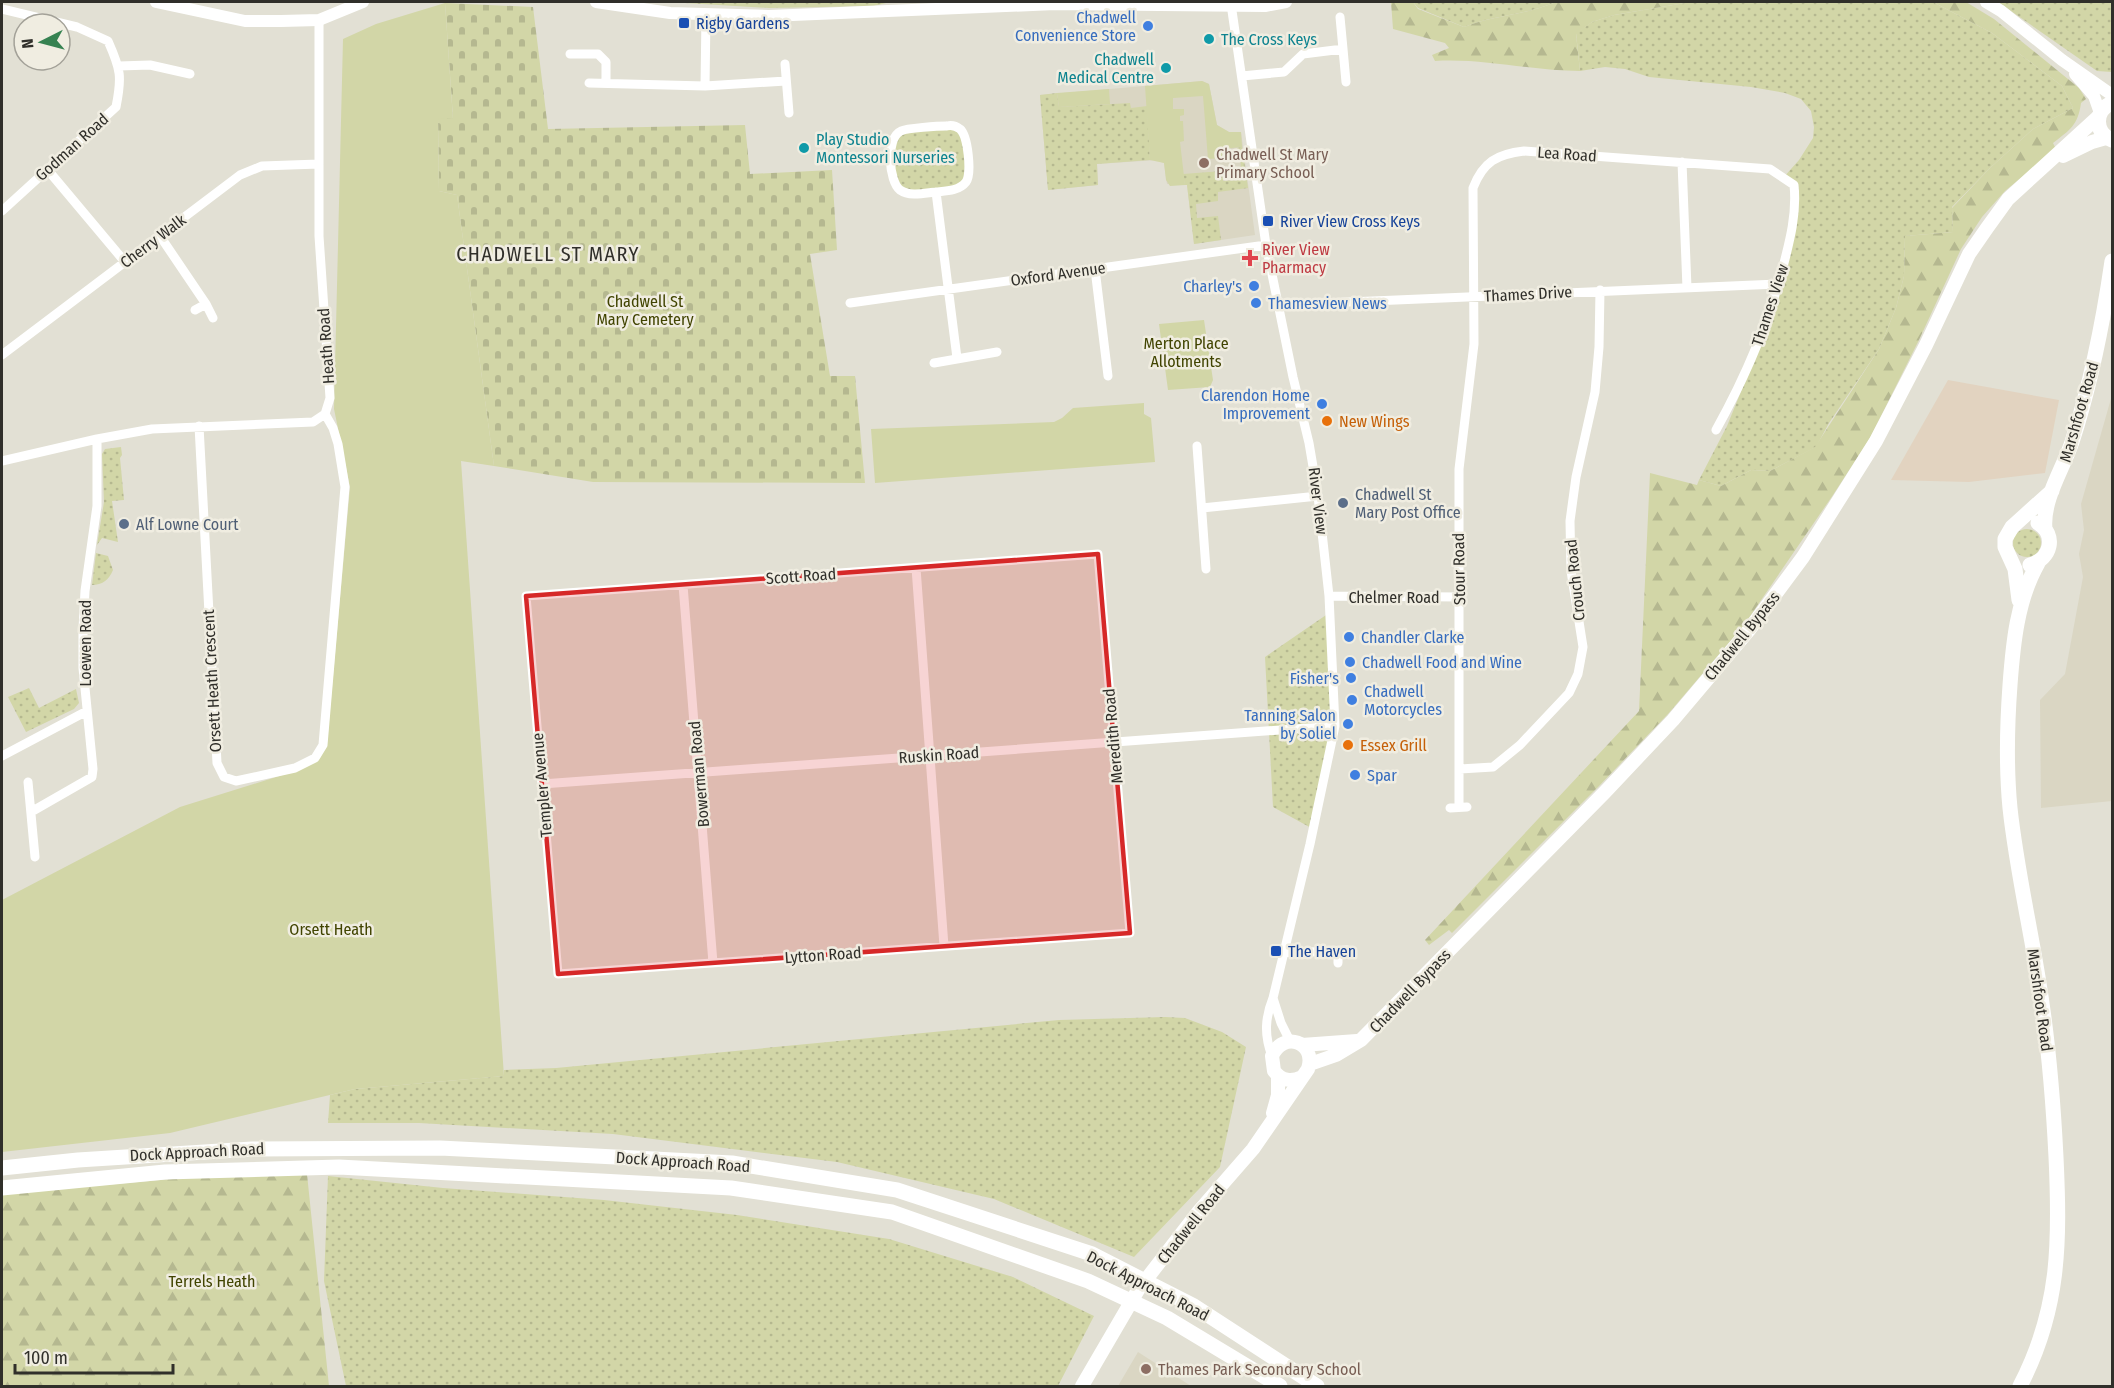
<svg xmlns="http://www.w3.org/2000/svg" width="2114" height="1388" font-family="'Fira Sans Condensed',sans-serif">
	<defs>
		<pattern id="grass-dots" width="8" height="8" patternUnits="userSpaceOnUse" patternTransform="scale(1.5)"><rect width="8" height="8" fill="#d2d6a7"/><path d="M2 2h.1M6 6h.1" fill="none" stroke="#b5b890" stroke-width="1.8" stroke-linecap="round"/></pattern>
		<pattern id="forest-firs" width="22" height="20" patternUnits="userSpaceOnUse" patternTransform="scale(1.5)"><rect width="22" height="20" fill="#d2d6a7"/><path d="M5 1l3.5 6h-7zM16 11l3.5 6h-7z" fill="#b5b890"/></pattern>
		<pattern id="cemetery-stones" width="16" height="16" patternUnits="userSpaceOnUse" patternTransform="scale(1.5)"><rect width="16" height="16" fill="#d2d6a7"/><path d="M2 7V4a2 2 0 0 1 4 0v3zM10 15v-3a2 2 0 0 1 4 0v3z" fill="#b5b890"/></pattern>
	</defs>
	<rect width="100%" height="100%" fill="#e2e0d4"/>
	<path fill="#e2d3c0" d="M1948 380 2059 400 2045 473 1969 482 1891 480Z"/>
	<path fill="#dad6c3" d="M1202 81 1209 84 1217 125 1229 132H1241L1255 235 1194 244 1187 185 1167 184 1164 163 1157 160 1097 164 1098 185 1048 190 1040 95Z
		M2112 395V801L2041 808 2040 700 2065 674 2083 577 2079 554 2084 530 2081 504Z
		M1138 1352 1191 1386H1118Z"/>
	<path fill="url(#grass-dots)" d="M668 2H890L874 6 769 8Z
		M1413 2H1556C1526 15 1494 15 1464 27L1418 8Z
		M1691 2H1933L1992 33 2062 86 2073 108 2033 129 1990 168 1952 207 1953 232 1905 236 1904 276 1896 308 1879 349 1829 423 1816 447 1770 471 1751 470 1721 486 1699 480 1727 426 1753 362 1788 248 1794 185 1783 178 1799 160 1813 138 1814 127 1811 111 1801 99 1785 93 1751 87 1649 77 1625 69 1605 67 1580 71 1576 33 1592 22 1614 15Z
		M1998 2H2112V72L2097 71Z
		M1057 93 1059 107 1130 103 1131 108 1147 106 1150 160 1097 164 1098 185 1048 190 1040 95Z
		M959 128 970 172 956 190 908 194 894 180 893 138 900 131Z
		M1242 147 1248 188 1218 192V201L1196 204 1197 218 1218 216 1221 240 1194 244 1187 185H1185L1183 174 1222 171 1223 181 1238 180V168H1241L1240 156H1238L1237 148Z
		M121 447 122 455 120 458 124 500 112 501 118 542 102 538 97 545 104 502 102 454 105 449Z
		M2013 543a14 14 0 1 1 28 0a14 14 0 1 1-28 0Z
		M96 553 108 556 113 570C109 580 102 585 92 585Z
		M1329 613 1335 726 1313 829 1273 807 1265 657Z
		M29 688 39 708 76 689 79 703 74 709 26 732 8 697Z
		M1165 1017 1185 1018 1222 1032 1246 1047 1220 1167 1134 1257 994 1199 837 1162 613 1134 419 1123H328L330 1095 355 1089 504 1076V1070L556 1068 1059 1020Z
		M328 1176 443 1188 604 1200 737 1215 889 1239 1013 1277 1094 1316 1058 1386H346L324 1281Z"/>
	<path fill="url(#forest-firs)" d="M1391 2H1413L1418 9 1464 27C1494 15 1526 15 1556 2H1691L1614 15 1592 22 1576 34 1580 71C1532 71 1483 58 1435 61L1432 55 1449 48 1445 43 1393 29Z
		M1933 2H1966L1994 19 2079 88 2086 99 2081 103C2078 125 2070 130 2053 143L2056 149 2005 191 1982 217 1961 249 1919 340 1870 438 1833 495 1744 625 1668 714 1599 786 1452 933 1449 930 1429 945 1425 940 1639 711 1650 473 1697 485 1699 480 1721 486 1751 470 1770 471 1815 447 1879 349 1896 308 1904 276 1905 236 1953 232 1952 208 1990 168 2033 129 2073 108 2062 86 1992 33Z
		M307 1174 329 1386H2V1194L218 1175Z"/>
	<path fill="url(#cemetery-stones)" d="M445 3 533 7 548 129 745 125 750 174 832 170 837 250 810 254 830 376H855L865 483 593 482 494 466 457 195 439 191 438 118H453Z"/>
	<path fill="#d2d6a7" d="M445 3 453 119 438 118 439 191 457 195 494 466 461 461 504 1076 355 1089 170 1133 2 1152V900L180 807 292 772 320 758 327 744 350 487 334 409 343 39 376 24Z
		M1202 81 1209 84 1217 125 1229 132H1241L1242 147 1222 149V158L1208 159 1203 96 1173 98V109H1184V115L1180 116V121H1183L1184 141 1180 142 1185 185 1170 186 1166 180 1164 163 1150 160 1145 86Z
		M1109 89 1110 104 1059 107 1057 93Z
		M1204 320 1213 380 1210 387 1168 390 1159 324Z
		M1144 403V414L1151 418 1155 462 875 483 871 429 1054 422 1062 418 1073 408Z"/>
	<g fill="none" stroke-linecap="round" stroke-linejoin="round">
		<path stroke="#fff" stroke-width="9" d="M1228 2 1231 4 1266 245 1293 377 1309 443 1318 496 1329 596 1335 726 1310 844 1273 998C1265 1018 1264 1035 1272 1056
			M2 9 77 27 108 41C121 70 122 77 116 107L2 211
			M1343 49 1346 82
			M570 54H598L606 62V83
			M785 64 789 113
			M119 66 150 65 190 74
			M1242 76 1284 72 1303 54 1343 49 1340 17
			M589 83 705 86 786 81
			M705 86 706 15
			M1682 162 1687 288
			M47 169 125 262
			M936 192C946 191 959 191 966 182 972 174 968 136 960 129 956 126 951 125 947 126 938 126 907 128 901 131 885 138 889 182 900 190 910 197 925 193 936 192L957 358
			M160 236 206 304 213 318
			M1095 269 1108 376
			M850 303 1266 245
			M1278 305 1778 284
			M195 310 206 304
			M2 355 240 175 262 166 319 164
			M934 363 997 352
			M199 426 217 763 224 777 236 781 295 768 315 758 323 745 345 487 338 444 333 428 325 414
			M1197 446 1206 569
			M2 461 97 439 152 429 313 422 325 414 330 398 319 236V20
			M1202 508 1318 496
			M1098 554 1130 933 558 974 526 596Z
			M916 568 944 946
			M683 585 713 963
			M1329 596 1460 597
			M2 756 87 711
			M1460 769 1493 767 1520 745 1569 693 1578 674 1583 647 1571 571 1570 521 1576 477 1595 392 1599 347 1600 290
			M28 782 35 857
			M542 784 1335 726
			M1459 807V469L1474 344 1473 188C1483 162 1497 154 1524 151L1770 169 1794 185C1797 213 1790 240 1783 267 1768 325 1745 378 1716 430
			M1450 808 1467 807
			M31 812 92 777 93 769 83 668V629L85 591 97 506V439
			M1284 951 1293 953 1347 950
			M1338 951V963
			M1273 998 1281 1023 1290 1041"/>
		<path stroke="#fff" stroke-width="12" d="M156 2 245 21H281L319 20 363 2
			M596 2 670 13 769 16 1055 4 1265 6 1286 2
			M1986 2 2001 11 2062 60 2112 95
			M2075 74 2094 96 2100 113"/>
		<path stroke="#fff" stroke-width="14" d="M2063 156 2092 142 2106 138
			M1302 1045 1357 1041
			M1310 1064 1336 1055 1361 1040 1605 792 1673 720 1749 630 1803 557 1876 441 1926 345 1969 254 1987 228 2008 199 2098 117
			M1273 1113 1278 1095V1076
			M1082 1386 1138 1290 1199 1211 1253 1149 1308 1069C1317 1042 1283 1030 1272 1056L1274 1071C1282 1081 1291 1082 1302 1077"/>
		<path stroke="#fff" stroke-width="15" d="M2112 103C2094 110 2094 133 2112 140
			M2045 529C2042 500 2063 469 2072 442 2091 383 2103 323 2112 261
			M2030 565C2051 559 2057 535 2038 523
			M2019 600 2015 569 2005 547V539L2012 527 2052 491
			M2020 1386C2060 1309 2060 1242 2056 1157 2053 1097 2048 1037 2038 977 2029 921 2016 865 2010 808 2006 767 2007 726 2010 685 2013 644 2017 600 2038 563"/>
		<path stroke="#fff" stroke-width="15" d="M2 1168 78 1160 252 1149 440 1148 732 1163 897 1190 1092 1254 1194 1306 1317 1386
			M2 1188 165 1172 339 1167 731 1188 892 1212 1088 1281 1167 1318 1280 1386"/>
	</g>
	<path fill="#d62828" fill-opacity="0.2" stroke="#d62828" stroke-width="4.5" stroke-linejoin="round" d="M1098 554 1130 933 558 974 526 596Z"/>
	<g fill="#1a4fb4" stroke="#f0ede1" stroke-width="2">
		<rect x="678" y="17" width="12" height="12" rx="3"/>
		<rect x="1262" y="215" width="12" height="12" rx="3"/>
		<rect x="1270" y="945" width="12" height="12" rx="3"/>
	</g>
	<g fill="#3f7fe0" stroke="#f0ede1" stroke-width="2">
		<circle cx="1148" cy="26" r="6"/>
		<circle cx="1254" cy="286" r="6"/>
		<circle cx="1256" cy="303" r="6"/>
		<circle cx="1322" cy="404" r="6"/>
		<circle cx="1349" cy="637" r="6"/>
		<circle cx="1350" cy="662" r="6"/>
		<circle cx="1351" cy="678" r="6"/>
		<circle cx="1352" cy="700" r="6"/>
		<circle cx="1348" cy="724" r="6"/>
		<circle cx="1355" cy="775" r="6"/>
	</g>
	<g fill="#0f9aa8" stroke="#f0ede1" stroke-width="2">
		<circle cx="1209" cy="39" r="6"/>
		<circle cx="1166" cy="68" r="6"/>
		<circle cx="804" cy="148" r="6"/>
	</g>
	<g fill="#8d6e63" stroke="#f0ede1" stroke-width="2">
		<circle cx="1204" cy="163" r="6"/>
		<circle cx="1146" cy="1369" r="6"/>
	</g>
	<path fill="#e0444e" stroke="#f0ede1" stroke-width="2" d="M1247 249h6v6h6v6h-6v6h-6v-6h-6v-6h6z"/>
	<g fill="#e8710a" stroke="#f0ede1" stroke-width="2">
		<circle cx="1327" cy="421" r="6"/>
		<circle cx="1348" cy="745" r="6"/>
	</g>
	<g fill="#5c6f8a" stroke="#f0ede1" stroke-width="2">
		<circle cx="1343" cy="503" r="6"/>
		<circle cx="124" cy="524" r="6"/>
	</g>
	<g text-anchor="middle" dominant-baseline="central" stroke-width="5" stroke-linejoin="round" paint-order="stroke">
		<g font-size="16" fill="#366cbe" stroke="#f0ede1" text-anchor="end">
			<text x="1136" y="17">Chadwell<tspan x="1136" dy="18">Convenience Store</tspan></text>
			<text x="1242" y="286">Charley's</text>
			<text x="1268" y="303" text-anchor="start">Thamesview News</text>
			<text x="1310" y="395">Clarendon Home<tspan x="1310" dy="18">Improvement</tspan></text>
			<text x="1361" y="637" text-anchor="start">Chandler Clarke</text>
			<text x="1362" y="662" text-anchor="start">Chadwell Food and Wine</text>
			<text x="1339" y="678">Fisher's</text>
			<text x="1364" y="691" text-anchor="start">Chadwell<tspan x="1364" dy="18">Motorcycles</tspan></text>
			<text x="1336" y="715">Tanning Salon<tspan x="1336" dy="18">by Soliel</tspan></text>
			<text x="1367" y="775" text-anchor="start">Spar</text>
		</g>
		<g font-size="16" fill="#164399" stroke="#f0ede1" text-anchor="start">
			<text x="696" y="23">Rigby Gardens</text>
			<text x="1280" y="221">River View Cross Keys</text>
			<text x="1288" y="951">The Haven</text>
		</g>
		<g font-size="16" fill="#0d838f" stroke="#f0ede1" text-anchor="start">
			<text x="1221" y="39">The Cross Keys</text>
			<text x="1154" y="59" text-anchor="end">Chadwell<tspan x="1154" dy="18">Medical Centre</tspan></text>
			<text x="816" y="139">Play Studio<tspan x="816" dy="18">Montessori Nurseries</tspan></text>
		</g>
		<g font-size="16" fill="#302f2a" stroke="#f0ede1">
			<text transform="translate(72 147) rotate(-42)">Godman Road</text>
			<text transform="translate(1567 154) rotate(4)">Lea Road</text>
			<text transform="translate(153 241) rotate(-37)">Cherry Walk</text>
			<text transform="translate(1058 274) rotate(-8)">Oxford Avenue</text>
			<text transform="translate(1528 294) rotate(-3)">Thames Drive</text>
			<text transform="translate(1770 305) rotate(-72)">Thames View</text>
			<text transform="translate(326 346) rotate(-94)">Heath Road</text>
			<text transform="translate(2079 412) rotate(-74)">Marshfoot Road</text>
			<text transform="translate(1318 501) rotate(83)">River View</text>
			<text transform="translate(1459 569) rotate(-91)">Stour Road</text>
			<text transform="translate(801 576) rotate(-4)">Scott Road</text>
			<text transform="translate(1575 580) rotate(-96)">Crouch Road</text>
			<text x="1394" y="597">Chelmer Road</text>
			<text transform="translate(1742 636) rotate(-51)">Chadwell Bypass</text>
			<text transform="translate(85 643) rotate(-90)">Loewen Road</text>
			<text transform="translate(212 681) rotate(-93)">Orsett Heath Crescent</text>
			<text transform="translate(1113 736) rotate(-95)">Meredith Road</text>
			<text transform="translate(939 755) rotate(-4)">Ruskin Road</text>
			<text transform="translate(699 774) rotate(-95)">Bowerman Road</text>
			<text transform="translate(542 785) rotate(-95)">Templer Avenue</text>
			<text transform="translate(823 955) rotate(-4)">Lytton Road</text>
			<text transform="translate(1410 991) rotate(-46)">Chadwell Bypass</text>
			<text transform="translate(2040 1000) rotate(82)">Marshfoot Road</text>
			<text transform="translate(197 1152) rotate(-3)">Dock Approach Road</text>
			<text transform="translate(683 1162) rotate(4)">Dock Approach Road</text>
			<text transform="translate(1191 1224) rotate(-51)">Chadwell Road</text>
			<text transform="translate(1148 1286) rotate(27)">Dock Approach Road</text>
		</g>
		<g font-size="16" fill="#785e54" stroke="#f0ede1" text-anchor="start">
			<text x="1216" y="154">Chadwell St Mary<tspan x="1216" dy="18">Primary School</tspan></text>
			<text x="1158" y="1369">Thames Park Secondary School</text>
		</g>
		<g font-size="16" fill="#be3a42" stroke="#f0ede1" text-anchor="start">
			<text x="1262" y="249">River View<tspan x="1262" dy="18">Pharmacy</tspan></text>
		</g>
		<g font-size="16" fill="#414401" stroke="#f0ede1">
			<text x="645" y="301">Chadwell St<tspan x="645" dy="18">Mary Cemetery</tspan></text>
			<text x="1186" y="343">Merton Place<tspan x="1186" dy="18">Allotments</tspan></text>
			<text x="331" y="929">Orsett Heath</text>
			<text x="212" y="1281">Terrels Heath</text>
		</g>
		<g font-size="16" fill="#c56008" stroke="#f0ede1" text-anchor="start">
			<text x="1339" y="421">New Wings</text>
			<text x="1360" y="745">Essex Grill</text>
		</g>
		<g font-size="16" fill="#4e5e75" stroke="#f0ede1" text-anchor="start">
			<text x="1355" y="494">Chadwell St<tspan x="1355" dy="18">Mary Post Office</tspan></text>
			<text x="136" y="524">Alf Lowne Court</text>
		</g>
		<g font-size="20" letter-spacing="1.5" fill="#302f2a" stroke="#f0ede1">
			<text x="548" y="254">CHADWELL ST MARY</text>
		</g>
	</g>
	<rect width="2114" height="1388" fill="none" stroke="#302f2a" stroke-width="6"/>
	<g transform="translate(42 42) rotate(264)"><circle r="28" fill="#f0ede1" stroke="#a3a198" stroke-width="1.5"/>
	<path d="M0-4.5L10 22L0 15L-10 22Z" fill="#368251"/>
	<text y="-9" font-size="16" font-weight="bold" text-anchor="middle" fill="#302f2a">N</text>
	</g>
	<path d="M15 1364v9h158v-9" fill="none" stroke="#302f2a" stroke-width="3"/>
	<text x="24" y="1364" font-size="18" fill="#302f2a" stroke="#f0ede1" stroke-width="4.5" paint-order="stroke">100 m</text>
</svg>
